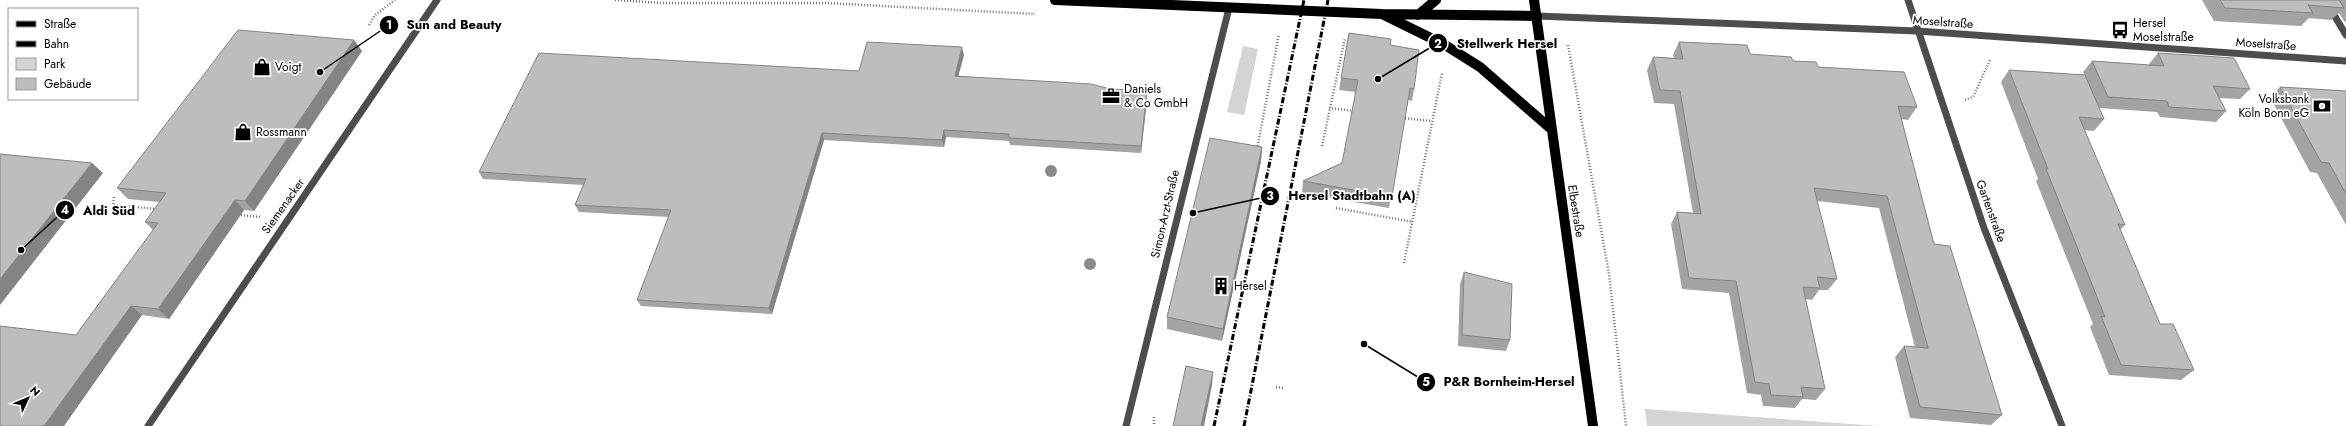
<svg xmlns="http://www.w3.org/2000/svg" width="2346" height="426" font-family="Jost,sans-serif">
	<rect width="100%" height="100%" fill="#fff"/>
	<path fill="#d4d4d4" d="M1243 46 1258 49 1244 115 1227 112Z
		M1645 409 1878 426H1647Z"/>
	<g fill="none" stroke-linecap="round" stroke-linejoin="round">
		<path stroke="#6f6f6f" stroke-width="2.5" stroke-dasharray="1 2" stroke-linecap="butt" d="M615 0 662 3H826L1035 14
			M369 25 375 15 395 0
			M379 25 390 26
			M1568 45 1609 274 1626 426
			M1965 100 1973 97 1990 60
			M1329 108 1354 111
			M1402 118 1431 121
			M1322 146 1345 38
			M1257 149 1279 34
			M114 197 113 205 157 209
			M1336 208 1413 222
			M238 215 261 217
			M1404 263 1442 73
			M1276 387 1283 388
			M1154 417V426"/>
		<path stroke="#4d4d4d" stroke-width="7" d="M1908 0 1984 228 2062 426
			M2325 0 2346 35
			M1537 16 1917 31 2346 61
			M148 426 437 0
			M1126 426 1229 8"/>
		<path stroke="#000" stroke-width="10" d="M1055 0 1382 14 1537 16
			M1534 0 1593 426
			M1384 15 1445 45 1480 67 1550 128
			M1418 15 1436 0"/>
		<path stroke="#000" stroke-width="3" stroke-dasharray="6 2 1 2" stroke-linecap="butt" d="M1214 426 1304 0
			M1244 426 1328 0"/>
	</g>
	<g fill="#8a8a8a">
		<circle cx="1051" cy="171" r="6"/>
		<circle cx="1090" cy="264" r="6"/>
	</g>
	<path fill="#a3a3a3" d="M2202 0H2346V22L2344 21 2339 13 2331 20 2309 18 2301 26 2214 21Z
		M354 40 362 51 254 211 244 210 169 319 142 315 76 335 153 230 145 222 159 202 128 199 117 188Z
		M1679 42 1750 54 1793 61 1818 67 1917 107 1908 120 1901 119 1934 244 2002 415 1991 425 1910 418 1895 357 1904 346 1915 347 1879 208 1817 201 1837 279 1828 290H1819L1812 300 1805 299 1825 389 1816 400 1802 399 1795 408 1763 406 1761 395 1747 393 1729 293 1682 289 1671 224 1677 212 1693 213 1674 104 1654 103 1647 70 1653 57 1674 58 1673 55Z
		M1390 45 1414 89 1412 101 1408 100 1389 208 1302 193 1303 181 1342 163 1356 92 1339 90 1341 78Z
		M2158 53 2250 89 2240 99 2219 98 2226 111 2216 122 2160 117 2157 112 2099 108 2104 119 2094 131 2084 130 2125 225 2120 230 2160 324 2194 370 2181 380 2109 375 2090 327 2093 324 2036 181 2038 179 2001 82 2009 70 2085 75 2083 72 2092 61 2149 65V64Z
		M964 55 958 77 1147 99 1141 153 1010 145 1009 141 946 137 944 147 824 140 772 314 641 306 637 300 669 217 579 212 575 205 583 185 483 179 479 172Z
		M2280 87 2346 91V225L2317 173 2310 172 2270 97Z
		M1262 147 1261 161 1222 341 1167 329V317Z
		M1464 272 1510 340 1506 351 1458 346 1460 284Z"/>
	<path fill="#848484" d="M354 40 362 51 254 211 245 201Z
		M962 47 964 55 956 84 955 76Z
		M1147 91V99L1141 153V146Z
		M944 130 946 137 944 147 942 140Z
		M822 133 824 140 772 314 769 308Z
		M1262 147 1261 161 1222 341 1223 329Z
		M92 163 103 173 0 305V279Z
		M235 200 244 210 169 319 158 309Z
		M131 306 142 315 64 426H44Z
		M1213 372 1212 385 1204 426H1201Z"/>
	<path fill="#bdbdbd" stroke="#848484" d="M2220 0H2339L2344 8 2308 5 2313 13 2225 8Z
		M238 30 354 40 245 201 235 200 158 309 131 306 44 426H0V326L76 335 158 223 145 222 166 193 117 188Z
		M1349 33 1391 39 1390 45 1419 50 1414 89 1410 88 1392 197 1303 181 1342 163 1358 80 1341 78Z
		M867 42 962 47 955 76 1091 84 1111 89 1147 91 1141 146 1009 138V134L944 130 942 140 822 133 769 308 637 300 671 210 575 205 586 179 479 172 539 53 859 71Z
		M1679 42 1747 45 1750 54 1791 57 1793 61 1816 62 1818 67 1904 72 1917 107 1898 106 1934 244 1950 246 2002 415 1920 407 1904 346 1928 348 1887 196 1814 188 1837 279 1817 277 1820 288 1803 287 1825 389 1801 387 1803 397 1771 395 1769 384 1755 382 1736 281 1689 278 1677 212 1701 214 1680 91 1660 90 1653 57 1683 59Z
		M2158 53 2234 58 2250 89 2213 86 2226 111 2169 107 2167 101 2108 97 2092 61 2164 66Z
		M2009 70 2085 75 2104 119 2079 117 2125 225 2118 224 2160 324H2173L2194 370 2121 365 2101 316 2105 317 2046 169H2048Z
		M2280 87 2346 91V194L2329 163 2321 162Z
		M1210 138 1262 147 1223 329 1167 317Z
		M0 154 92 163 0 279Z
		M1464 272 1512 284 1510 340 1462 335Z
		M1186 366 1213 372 1201 426H1173Z"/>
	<defs>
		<g id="bus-bare" transform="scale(1.38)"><path d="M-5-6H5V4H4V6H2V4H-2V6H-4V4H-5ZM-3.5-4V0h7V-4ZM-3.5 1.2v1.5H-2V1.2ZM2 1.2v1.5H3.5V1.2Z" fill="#000" stroke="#fff" stroke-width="2.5" paint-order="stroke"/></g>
		<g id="shop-bare" transform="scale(1.38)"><path d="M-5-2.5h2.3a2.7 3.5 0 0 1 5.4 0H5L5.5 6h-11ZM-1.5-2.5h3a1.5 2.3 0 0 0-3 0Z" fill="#000" stroke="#fff" stroke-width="2.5" paint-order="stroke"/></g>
		<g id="office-bare" transform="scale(1.38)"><path d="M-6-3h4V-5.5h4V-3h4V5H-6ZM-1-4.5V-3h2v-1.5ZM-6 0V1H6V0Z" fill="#000" stroke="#fff" stroke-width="2.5" paint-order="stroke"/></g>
		<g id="bank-bare" transform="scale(1.38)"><path d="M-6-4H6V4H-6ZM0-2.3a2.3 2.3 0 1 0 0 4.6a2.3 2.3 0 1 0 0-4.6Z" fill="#000" stroke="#fff" stroke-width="2.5" paint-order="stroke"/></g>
		<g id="building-bare" transform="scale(1.38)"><path d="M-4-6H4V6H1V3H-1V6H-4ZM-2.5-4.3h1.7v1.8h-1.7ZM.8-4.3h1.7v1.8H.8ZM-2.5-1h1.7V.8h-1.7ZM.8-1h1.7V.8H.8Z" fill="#000" stroke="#fff" stroke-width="2.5" paint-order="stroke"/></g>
	</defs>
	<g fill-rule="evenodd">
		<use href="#bus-bare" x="2120" y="30"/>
		<use href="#shop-bare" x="262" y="67"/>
		<use href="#office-bare" x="1111" y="96"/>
		<use href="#bank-bare" x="2322" y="106"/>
		<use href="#shop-bare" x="243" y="132"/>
		<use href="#building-bare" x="1221" y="286"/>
	</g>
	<g text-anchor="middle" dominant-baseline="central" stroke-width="3.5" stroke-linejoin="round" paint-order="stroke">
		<g font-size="12" fill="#000" stroke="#fff">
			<text transform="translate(1943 22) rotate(4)">Moselstraße</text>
			<text transform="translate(2266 44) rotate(4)">Moselstraße</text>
			<text transform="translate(283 206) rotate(-55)">Siemenacker</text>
			<text transform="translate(1576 211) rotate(81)">Elbestraße</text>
			<text transform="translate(1991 211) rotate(70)">Gartenstraße</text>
			<text transform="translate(1165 214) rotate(-77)">Simon-Arzt-Straße</text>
		</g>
		<g font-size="12" fill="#000" stroke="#fff" text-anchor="start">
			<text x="2133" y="23">Hersel<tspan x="2133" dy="14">Moselstraße</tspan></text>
			<text x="275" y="67">Voigt</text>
			<text x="1124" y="89">Daniels<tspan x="1124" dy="14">&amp; Co GmbH</tspan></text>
			<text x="2309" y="99" text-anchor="end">Volksbank<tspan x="2309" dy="14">Köln Bonn eG</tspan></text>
			<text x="256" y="132">Rossmann</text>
			<text x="1234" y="286">Hersel</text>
		</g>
	</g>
	<path fill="none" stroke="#000" stroke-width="1.5" d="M320 72L389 25M1378 79L1438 43M1193 213L1270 196M21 250L65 210M1364 344L1426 382"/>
	<g fill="#000" stroke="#fff" stroke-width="1.5">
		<circle cx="320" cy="72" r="4"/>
		<circle cx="1378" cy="79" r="4"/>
		<circle cx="1193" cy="213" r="4"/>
		<circle cx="21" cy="250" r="4"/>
		<circle cx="1364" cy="344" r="4"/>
		<circle cx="389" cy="25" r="10"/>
		<circle cx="1438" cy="43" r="10"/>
		<circle cx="1270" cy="196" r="10"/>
		<circle cx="65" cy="210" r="10"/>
		<circle cx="1426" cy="382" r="10"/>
	</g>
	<g font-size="12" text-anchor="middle" font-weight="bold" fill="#fff">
		<text x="389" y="29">1</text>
		<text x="1438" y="48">2</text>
		<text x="1270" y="200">3</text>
		<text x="65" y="214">4</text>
		<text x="1426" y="386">5</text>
	</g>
	<g font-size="13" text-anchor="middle" font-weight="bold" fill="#000" stroke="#fff" stroke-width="3.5" stroke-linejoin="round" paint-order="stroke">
		<text x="454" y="29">Sun and Beauty</text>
		<text x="1507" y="48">Stellwerk Hersel</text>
		<text x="1352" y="200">Hersel Stadtbahn (A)</text>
		<text x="109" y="215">Aldi Süd</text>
		<text x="1509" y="386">P&amp;R Bornheim-Hersel</text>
	</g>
	<rect x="8" y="8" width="130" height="92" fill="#ffffff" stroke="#999999"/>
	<rect x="16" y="21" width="20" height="6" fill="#000000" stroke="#999999"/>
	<text x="44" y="28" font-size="12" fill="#000000">Straße</text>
	<rect x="16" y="41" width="20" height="6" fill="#000000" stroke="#999999"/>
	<text x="44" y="48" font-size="12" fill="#000000">Bahn</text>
	<rect x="16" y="58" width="20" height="12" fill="#d4d4d4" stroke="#999999"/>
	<text x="44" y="68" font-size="12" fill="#000000">Park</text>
	<rect x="16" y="78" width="20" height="12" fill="#bdbdbd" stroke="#999999"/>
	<text x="44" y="88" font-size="12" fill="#000000">Gebäude</text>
	<g transform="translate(28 398) rotate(46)" stroke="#ffffff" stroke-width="3" paint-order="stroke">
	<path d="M0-3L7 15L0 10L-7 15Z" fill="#000000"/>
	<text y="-6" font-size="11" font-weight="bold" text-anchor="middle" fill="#000000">N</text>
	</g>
</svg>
